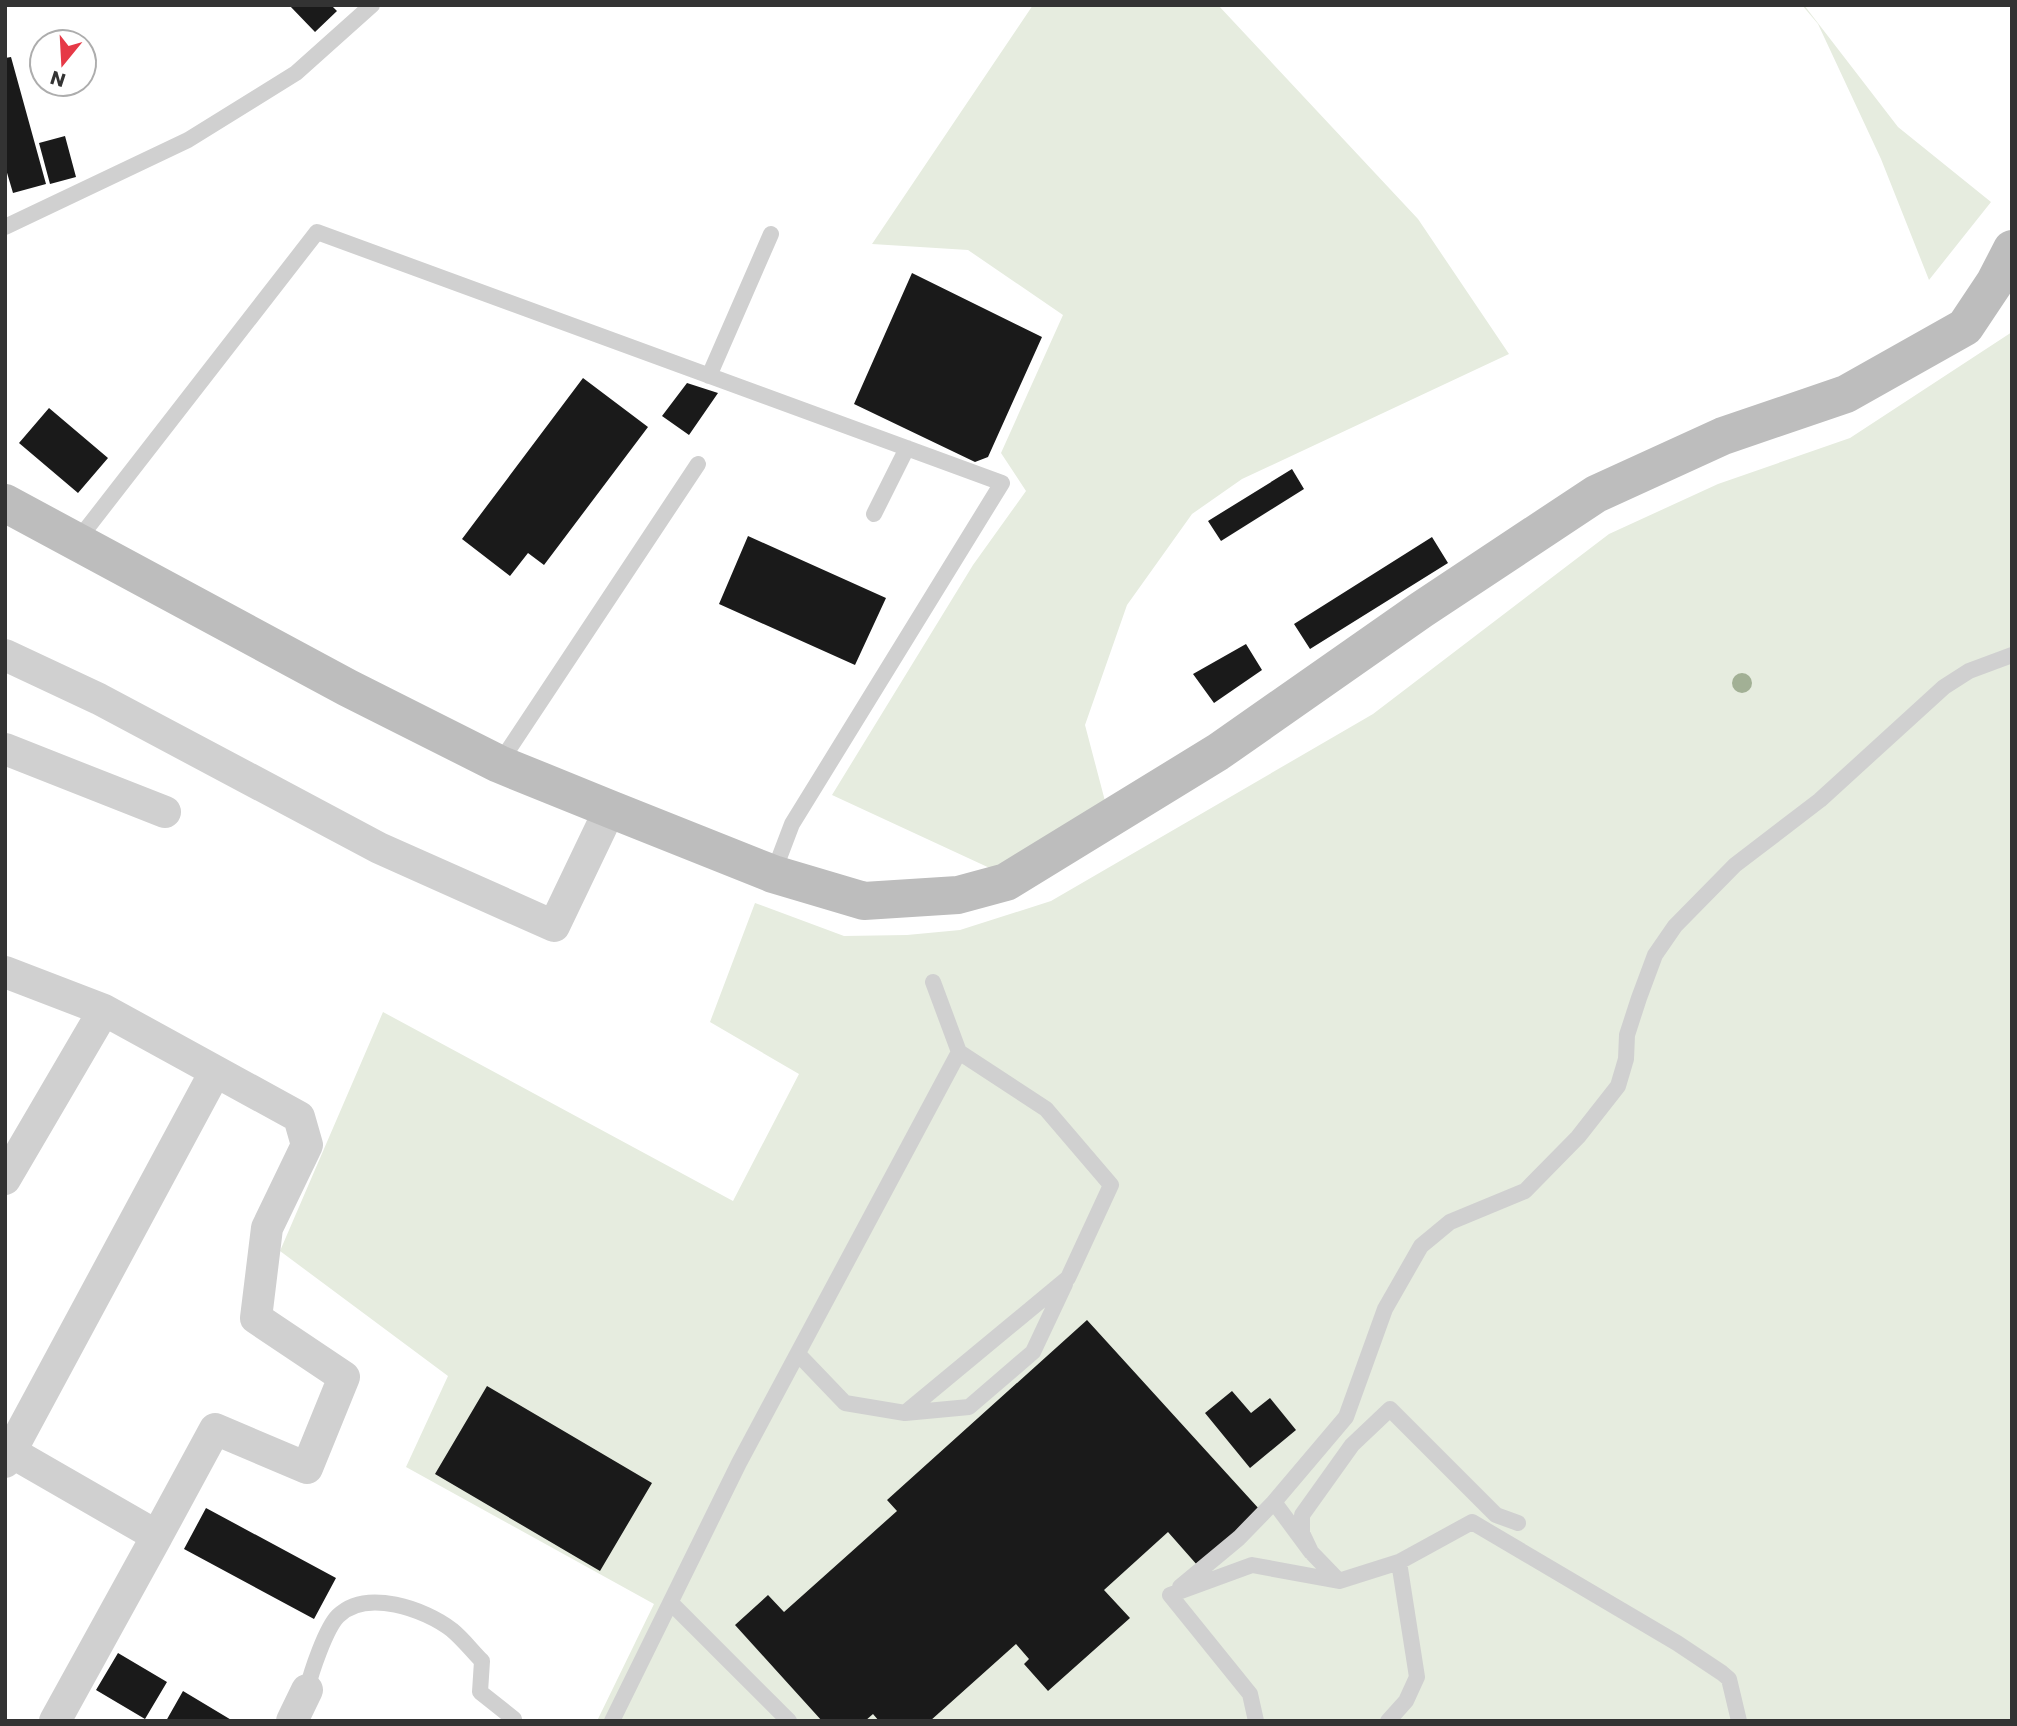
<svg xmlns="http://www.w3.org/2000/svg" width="2017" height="1726" font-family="Poppins,sans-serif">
	<rect width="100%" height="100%" fill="#fff"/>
	<path fill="#e6ecdf" d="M1033 5H1218L1418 219 1509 354 1242 479 1192 514 1127 605 1085 725 1105 801 994 870 832 795 973 565 1026 491 1001 453 1063 315 968 250 872 244Z
		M1802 5H1804L1898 127 1991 202 1929 280 1881 159 1818 24Z
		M2012 332V1721H597L654 1604 406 1467 448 1376 280 1251 383 1012 733 1201 799 1074 710 1022 755 903 844 936 907 935 960 930 1051 901 1373 714 1609 534 1718 484 1850 438Z"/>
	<path fill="#1a1a1a" d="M289 5H331L337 11 315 32Z
		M11 57 46 184 13 193 5 166V58Z
		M65 136 76 177 50 184 39 143Z
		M912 273 1042 337 988 457 975 462 854 404Z
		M583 378 648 427 544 565 528 553 510 576 462 539Z
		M687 383 718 393 689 435 662 416Z
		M49 408 108 458 78 493 19 443Z
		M1292 469 1304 489 1221 541 1208 521Z
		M748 536 886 598 855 665 719 604Z
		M1432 537 1448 563 1310 649 1294 624Z
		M1246 644 1262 670 1214 703 1193 674Z
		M1087 1320 1260 1510 1198 1566 1168 1532 1104 1590 1130 1618 1048 1691 1024 1664 1029 1659 1016 1644 930 1721H879L873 1714 865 1721H822L735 1625 768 1595 784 1612 897 1511 887 1500Z
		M487 1386 652 1483 600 1571 435 1474Z
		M1232 1391 1251 1413 1270 1398 1296 1430 1250 1468 1205 1413Z
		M206 1508 336 1578 314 1619 184 1549Z
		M118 1653 167 1682 145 1719 96 1690Z
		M183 1691 233 1721H166Z"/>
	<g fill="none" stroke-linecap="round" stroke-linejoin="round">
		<path stroke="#d0d0d0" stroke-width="16" d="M5 227 188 140 296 73 372 5
			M709 376 771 234
			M874 514 907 448
			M77 541 317 232 1002 483 792 824 773 874
			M499 764 698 464
			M798 1354 845 1403 905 1413 1068 1278 1111 1185 1046 1109 959 1052 933 982
			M905 1413 969 1407 1033 1352 1065 1284
			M1274 1502 1346 1417 1385 1309 1421 1246 1450 1222 1525 1191 1578 1137 1618 1086 1626 1059 1627 1035 1639 998 1655 955 1675 926 1735 865 1820 800 1944 687 1969 671 2012 655
			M1311 1552 1302 1533V1515L1352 1445 1390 1409 1496 1515 1518 1523
			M1180 1587 1239 1538 1274 1502 1311 1552 1339 1581
			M1170 1595 1252 1565 1339 1581 1399 1562 1472 1522 1677 1643 1722 1673 1729 1679 1739 1721
			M1170 1595 1250 1694 1256 1721
			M671 1603 789 1721
			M307 1690C311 1672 326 1628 338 1616 366 1588 425 1609 452 1630 463 1639 472 1651 482 1661L480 1692 514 1719
			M612 1721 739 1463 959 1052
			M1388 1721 1406 1701 1417 1677 1399 1562"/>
		<path stroke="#d0d0d0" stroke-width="32" d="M5 655 99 699 379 848 554 926 610 809
			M5 749 165 812
			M5 972 104 1010 299 1117 307 1145 267 1228 256 1318 344 1377 307 1468 215 1429 157 1536
			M5 1179 104 1010
			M11 1452 157 1536 55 1721
			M5 1462 215 1072
			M292 1721 307 1690"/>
		<path stroke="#bdbdbd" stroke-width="38" d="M5 503 348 688 499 764 610 809 773 874 864 901 958 895 1006 882 1218 752 1421 610 1596 494 1723 436 1846 394 1965 327 1995 282 2012 249"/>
	</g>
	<circle fill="#a2b095" cx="1742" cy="683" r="10"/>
	<rect width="2017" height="1726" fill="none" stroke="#333333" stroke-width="14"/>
	<g transform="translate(63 63) rotate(198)"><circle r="33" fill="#ffffff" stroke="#adadad" stroke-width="2"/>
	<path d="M0-5L12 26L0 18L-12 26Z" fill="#e63946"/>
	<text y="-10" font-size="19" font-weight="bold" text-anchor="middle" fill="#333333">N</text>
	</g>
</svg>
